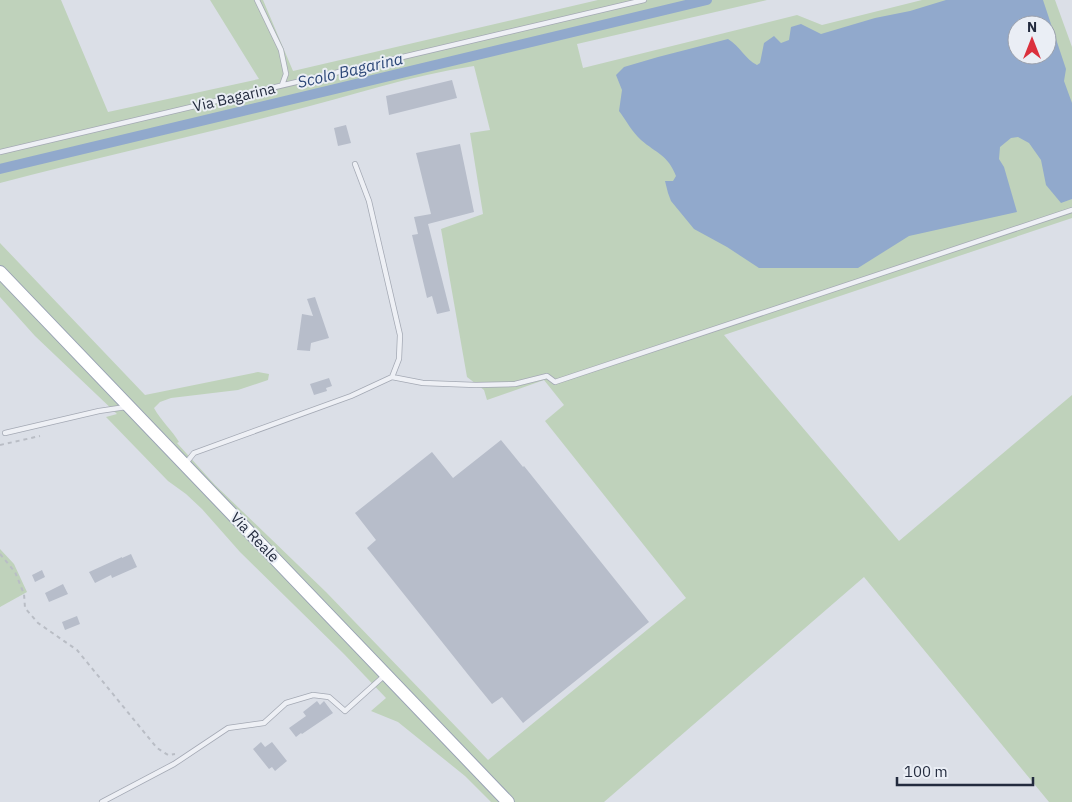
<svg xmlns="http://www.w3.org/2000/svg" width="1072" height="802" font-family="'IBM Plex Sans',sans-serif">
	<rect width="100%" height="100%" fill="#dbdfe7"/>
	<path fill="#bfd2bb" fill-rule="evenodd" d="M0 0H61L108 112 259 79 210 0H263L293 71 598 0H767L577 44 583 68 797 15 822 25 922 0H1055L1072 47V218L724 335 899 541 1072 395V802H1049L864 577 604 802H491L465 776 398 722 371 711 386 698 344 654 240 552 202 509 186 494 168 481 106 417 117 414 35 336 0 297V243L145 395 258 372 269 374 268 380 238 390 171 398 160 402 154 408C161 421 172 430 179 442L177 443 215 485 326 592 488 760 686 598 545 421 564 405 544 380 487 400 484 390 467 377 441 229 483 214 470 133 490 130 474 66C411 75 348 97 287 112 191 137 95 158 0 183ZM1017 25H1047V55H1017Z
		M0 549 14 564 27 592 0 607Z"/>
	<path fill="#91a9cc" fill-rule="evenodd" d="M946 0H1043L1066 69 1064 81 1072 103V199L1061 203 1046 185 1041 160 1029 143 1018 137 1011 138 1000 147 999 159 1004 167 1017 212 909 236 858 268H759L727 247 694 229 671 201 668 193 665 181H673L676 176C668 155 656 153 641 140 632 132 626 120 619 111L622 90 616 75 624 67 658 57 728 39C740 46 745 59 757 65L760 63 764 43 774 36 781 43 789 40 791 27 801 24 821 34 875 18 910 11ZM1017 25H1047V55H1017Z"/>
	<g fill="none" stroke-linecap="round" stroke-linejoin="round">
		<path stroke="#91a9cc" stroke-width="10" d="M0 169 707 0"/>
	</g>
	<path fill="#b7bdca" d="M452 80 457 98 389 115 386 96Z
		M346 125 351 143 338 146 334 128Z
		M460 144 474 212 428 224 450 311 437 314 432 296 427 298 412 235 418 234 414 217 431 214 416 153Z
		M315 297 329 338 311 343 310 351 297 350 302 314 313 316 307 299Z
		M329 378 332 386 326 388 327 391 314 395 310 384Z
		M501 440 523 467 524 466 649 622 523 723 502 697 492 704 470 677 367 548 376 540 355 513 432 452 453 478Z
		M131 554 137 567 112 578 111 575 95 583 89 572 122 557V558Z
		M42 570 45 577 35 582 32 575Z
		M63 584 68 594 49 602 45 593Z
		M77 616 80 624 65 630 62 622Z
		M317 701 320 705 324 701 333 713 302 734 301 733 296 737 289 728 306 716 303 712Z
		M261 742 265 747 272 742 287 761 275 771 272 767 269 769 253 749Z"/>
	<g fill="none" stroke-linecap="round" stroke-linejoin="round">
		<g stroke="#a4a9b4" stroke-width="6">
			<path id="lane" d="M257 0 281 50 286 74 282 85
				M0 152 644 0
				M355 164 369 201 400 335 399 359 392 377
				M5 433 99 411 126 407
				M186 463 194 453 351 396 392 377 423 383 476 385 515 384 547 376 555 382 1072 210
				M102 802 174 764 228 728 264 723 286 703 313 695 329 697 345 711 385 675"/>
		</g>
		<g stroke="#99a2b4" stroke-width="14">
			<path id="primary" d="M0 272 508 802"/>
		</g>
		<path stroke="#b9bdc5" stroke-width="2" stroke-dasharray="4 4" stroke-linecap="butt" d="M0 445 40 436
			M0 554 15 572 24 594 25 608 38 623 77 650 157 748 168 755 175 754"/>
		<use href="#lane" stroke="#eef0f5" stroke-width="4.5"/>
		<use href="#primary" stroke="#fff" stroke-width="12"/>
	</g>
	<g text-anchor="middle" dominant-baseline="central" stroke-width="4" stroke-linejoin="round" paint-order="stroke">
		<g font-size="15" fill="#232b3e" stroke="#eaeef5">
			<text transform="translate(234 97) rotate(-13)">Via Bagarina</text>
			<text transform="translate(255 537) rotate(46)">Via Reale</text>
		</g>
		<g font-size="16" font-style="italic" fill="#2a4676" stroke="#eaeef5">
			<text transform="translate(350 70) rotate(-13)">Scolo Bagarina</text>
		</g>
	</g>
	<g transform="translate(1032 40)"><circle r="24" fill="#eaeef5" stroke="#9aa0ac"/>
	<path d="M0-4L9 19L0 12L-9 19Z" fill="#db303d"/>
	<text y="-8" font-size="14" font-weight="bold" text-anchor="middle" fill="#232b3e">N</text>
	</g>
	<path d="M897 777v8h136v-8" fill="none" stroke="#232b3e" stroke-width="2.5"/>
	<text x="904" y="777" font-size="15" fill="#232b3e" stroke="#eaeef5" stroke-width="4" paint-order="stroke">100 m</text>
</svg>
